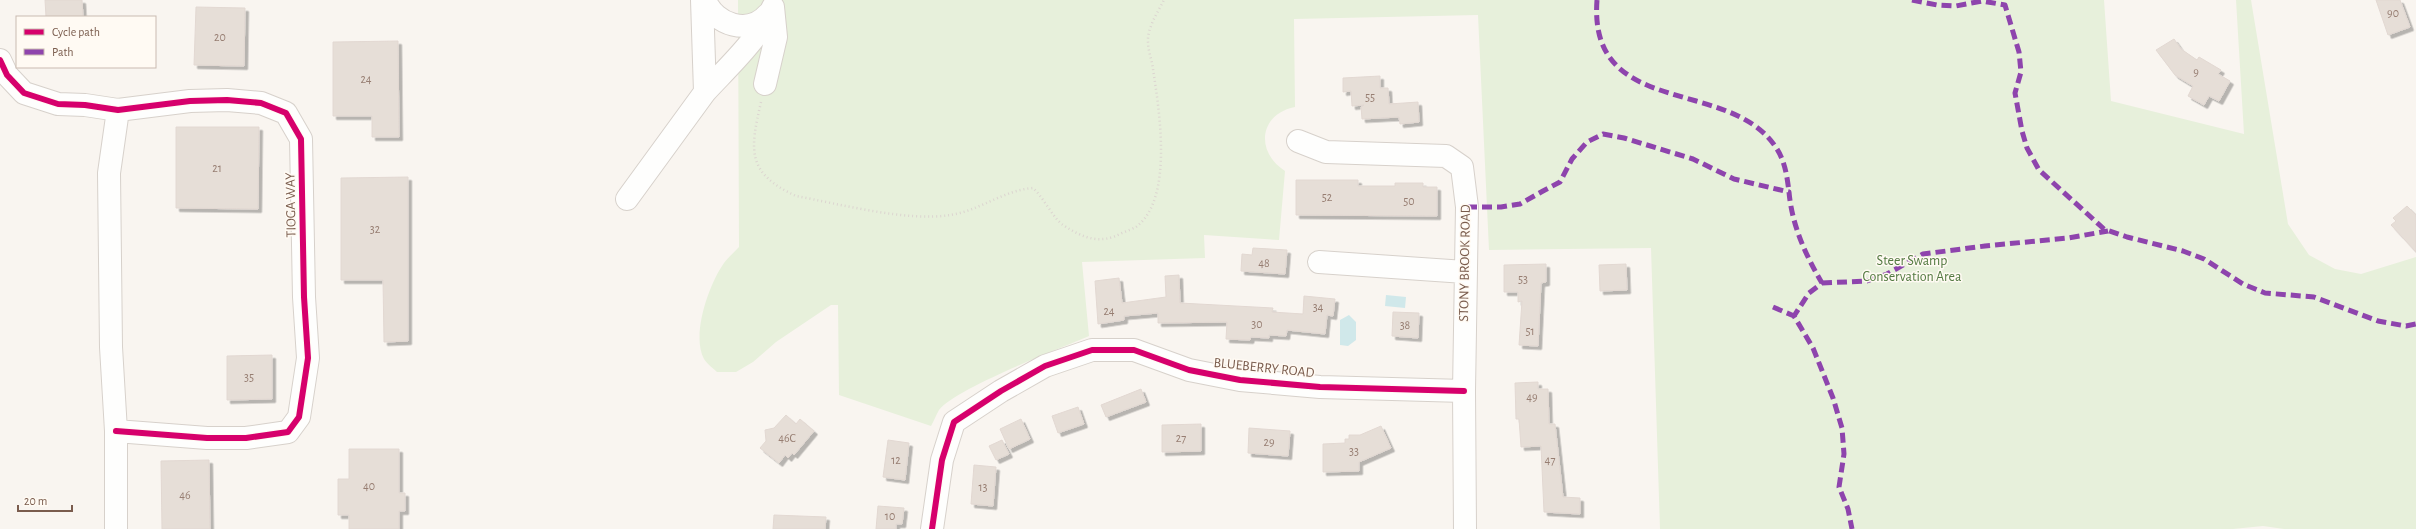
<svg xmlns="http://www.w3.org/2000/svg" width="2416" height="529" font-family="'Alegreya Sans',sans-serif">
	<defs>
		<filter id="shadow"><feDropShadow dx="3.5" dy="3.5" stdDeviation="0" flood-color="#0004"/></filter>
	</defs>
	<rect width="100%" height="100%" fill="#f9f5f0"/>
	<path fill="#e7f0db" d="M738 0H2104L2111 101 2244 134 2236 0H2251L2288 224 2309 255 2335 269 2361 274 2416 257V529H2284L2263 526 2233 529H1660L1651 248 1489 250 1478 15 1294 19 1295 107C1259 114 1255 152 1285 171L1279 240 1204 235 1205 258 1082 262 1089 336C1059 349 956 388 939 410 936 415 934 421 931 426L839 395 838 305H831L776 342 753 362 736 372H717C713 368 707 364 704 359 691 335 709 284 724 263 728 258 734 252 739 247Z"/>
	<path fill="#d0e8ea" d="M1386 295 1406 297 1405 308 1385 306Z
		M1349 315 1356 322V340L1348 346 1340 345V320Z"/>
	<path fill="#e6ded7" stroke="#e2d8d2" filter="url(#shadow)" d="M45 0H82L83 17H46Z
		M2376 0H2400L2410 27 2388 35Z
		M196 7 245 8 244 66 194 65Z
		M2174 39 2181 49 2197 60 2199 57 2221 70 2218 74 2230 81 2219 101 2209 96 2204 105 2188 96 2193 86 2175 75 2156 50Z
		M398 41 399 137H372V116H333V42Z
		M1380 76V88H1388L1389 104 1418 102 1419 122 1400 124 1399 117 1362 119 1361 107 1364 105 1352 106 1351 91 1343 92V78Z
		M176 127H259L258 209 176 208Z
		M408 177V341L384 342 383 280H341V178Z
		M1296 180H1358V186H1395V183H1423V187H1437V216L1296 215Z
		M2407 206 2416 215V252L2391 225 2396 221 2393 218Z
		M1253 248 1287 250 1285 274 1241 271 1242 254 1252 255Z
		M1546 264V282L1541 283 1538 346 1519 345 1522 301 1518 302V292H1504V265Z
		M1626 264 1627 290 1600 291 1599 265Z
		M1179 275 1180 303 1273 308 1272 312 1303 314 1304 296 1335 299 1333 316 1327 315 1325 334 1287 330 1286 336 1269 335V338L1251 337 1250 340 1226 339 1227 322 1158 323V313L1124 316V320L1098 324 1095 281 1119 278 1122 303 1166 297 1165 276Z
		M1393 312 1419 313 1418 338 1392 336Z
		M272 355V399L227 400V356Z
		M1538 382V389H1548L1549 424H1555L1563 497 1580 498V514L1544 512 1541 446 1521 447 1519 419H1516L1515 383Z
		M1141 389 1146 402 1106 417 1101 405Z
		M1078 407 1084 424 1058 433 1052 416Z
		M786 415 796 424 800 419 814 431 794 455 792 453 788 458 785 455 779 463 760 448 766 441 765 430 774 428Z
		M1021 419 1030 439 1009 449 1000 429Z
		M1201 424V451L1162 452V425Z
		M1381 426 1391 448 1359 462V471L1323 472V444L1345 443V439H1349V435H1360Z
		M1249 428 1290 431 1288 456 1248 453Z
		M888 440 909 443 905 480 883 477Z
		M1002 440 1009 454 996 460 989 446Z
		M349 449H399V493H405V511H399V529H349V515H338V479H349Z
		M209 460 210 529H162L161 461Z
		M974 465 996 467 993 506 971 504Z
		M878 506 904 508 902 524H896V529H876Z
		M774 515 826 517 825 529H773Z"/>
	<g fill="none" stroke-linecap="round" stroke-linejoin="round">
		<g stroke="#d7d1cb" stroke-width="24">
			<path id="minor" d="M705 0C715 25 749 36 768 14
				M0 60 7 75 24 93 58 104 85 105 118 110 190 101 227 100 261 103 286 113 301 139 304 297 308 358 299 417 288 432 246 438H207L116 431
				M765 84 776 37 773 7
				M705 92C729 66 758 40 773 7
				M1298 141 1326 152 1446 156 1462 167 1467 207 1464 391 1465 529
				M627 199 705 92 702 0
				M1319 262 1465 272
				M116 529V431L111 347 109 173 118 110
				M932 529 942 460 954 422 1001 391 1045 366 1092 350H1134L1189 370 1240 380 1320 387 1464 391"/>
		</g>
		<path stroke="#dcd5d0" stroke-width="2.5" stroke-dasharray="1 3" stroke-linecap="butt" d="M761 102C750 150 746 173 796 196 840 204 907 222 950 215 979 211 1004 190 1033 188 1044 198 1053 218 1063 225 1083 238 1100 245 1122 233 1127 231 1132 229 1136 227 1174 199 1159 109 1153 69 1152 60 1148 51 1148 42 1147 28 1158 12 1164 0"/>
		<use href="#minor" stroke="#fefefd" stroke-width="22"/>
		<path stroke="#8e44ad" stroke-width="5" stroke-dasharray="10 5" stroke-linecap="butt" d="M1597 0C1588 119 1728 77 1775 146 1785 160 1787 176 1789 192
			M1912 0 1937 5 1956 6 1982 1 2005 5 2019 52 2021 72 2015 93 2022 131 2027 148 2039 170 2104 229 2127 237 2183 251 2204 259 2243 284 2265 293 2314 297 2378 321 2406 326 2416 324
			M1467 207H1501L1520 204 1543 191 1560 182 1572 159 1587 142 1603 134 1624 138 1693 159 1734 179 1789 192C1792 225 1805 254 1822 283L1809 293 1794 316
			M1822 283 1867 281 1887 274 1923 254 1985 246 2068 238 2108 231
			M1773 307 1794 316 1813 348 1833 398 1842 428 1844 454 1839 487 1848 509 1852 529"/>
		<g stroke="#fffaf3" stroke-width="8">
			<path id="cycleway" d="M0 60 7 75 24 93 58 104 85 105 118 110 190 101 227 100 261 103 286 113 301 139 304 297 308 358 299 417 288 432 246 438H207L116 431
				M932 529 942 460 954 422 1001 391 1045 366 1092 350H1134L1189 370 1240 380 1320 387 1464 391"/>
		</g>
		<use href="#cycleway" stroke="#d6006c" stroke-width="6"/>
	</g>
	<g text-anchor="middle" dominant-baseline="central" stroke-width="3" stroke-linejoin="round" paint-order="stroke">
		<g font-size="12" fill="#977e72">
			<text x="2393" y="13">90</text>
			<text x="220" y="37">20</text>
			<text x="2196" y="72">9</text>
			<text x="366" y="79">24</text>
			<text x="1370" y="97">55</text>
			<text x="217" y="168">21</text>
			<text x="1327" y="197">52</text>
			<text x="1409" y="201">50</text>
			<text x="375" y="229">32</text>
			<text x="1264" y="263">48</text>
			<text x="1523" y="279">53</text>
			<text x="1318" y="307">34</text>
			<text x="1109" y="311">24</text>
			<text x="1257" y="324">30</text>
			<text x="1405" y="325">38</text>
			<text x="1530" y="331">51</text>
			<text x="249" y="377">35</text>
			<text x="1532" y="397">49</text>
			<text x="787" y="438">46C</text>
			<text x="1181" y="438">27</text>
			<text x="1269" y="442">29</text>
			<text x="1354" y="451">33</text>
			<text x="896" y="460">12</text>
			<text x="1550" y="460">47</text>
			<text x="369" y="486">40</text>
			<text x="983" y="487">13</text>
			<text x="185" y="495">46</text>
			<text x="890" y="516">10</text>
		</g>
		<g font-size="14" fill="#7a5c4d" stroke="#fffaf3">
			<text transform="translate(291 205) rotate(-91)">TIOGA WAY</text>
			<text transform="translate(1465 263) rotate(-89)">STONY BROOK ROAD</text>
			<text transform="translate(1264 368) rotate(6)">BLUEBERRY ROAD</text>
		</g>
		<g font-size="14" fill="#537a41" stroke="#fffaf3">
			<text x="1912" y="261">Steer Swamp<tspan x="1912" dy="16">Conservation Area</tspan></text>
		</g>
	</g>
	<rect x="16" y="16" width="140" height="52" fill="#fffaf3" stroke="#cabbb1"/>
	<rect x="24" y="29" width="20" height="6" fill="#d6006c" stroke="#cabbb1"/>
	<text x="52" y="36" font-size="12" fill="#7a5c4d">Cycle path</text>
	<rect x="24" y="49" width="20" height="6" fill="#8e44ad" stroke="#cabbb1"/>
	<text x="52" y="56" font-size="12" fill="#7a5c4d">Path</text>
	<path d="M18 505v6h54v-6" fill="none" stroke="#7a5c4d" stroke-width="2"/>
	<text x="24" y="505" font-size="12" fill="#7a5c4d" stroke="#fffaf3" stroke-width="3" paint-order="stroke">20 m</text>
</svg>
